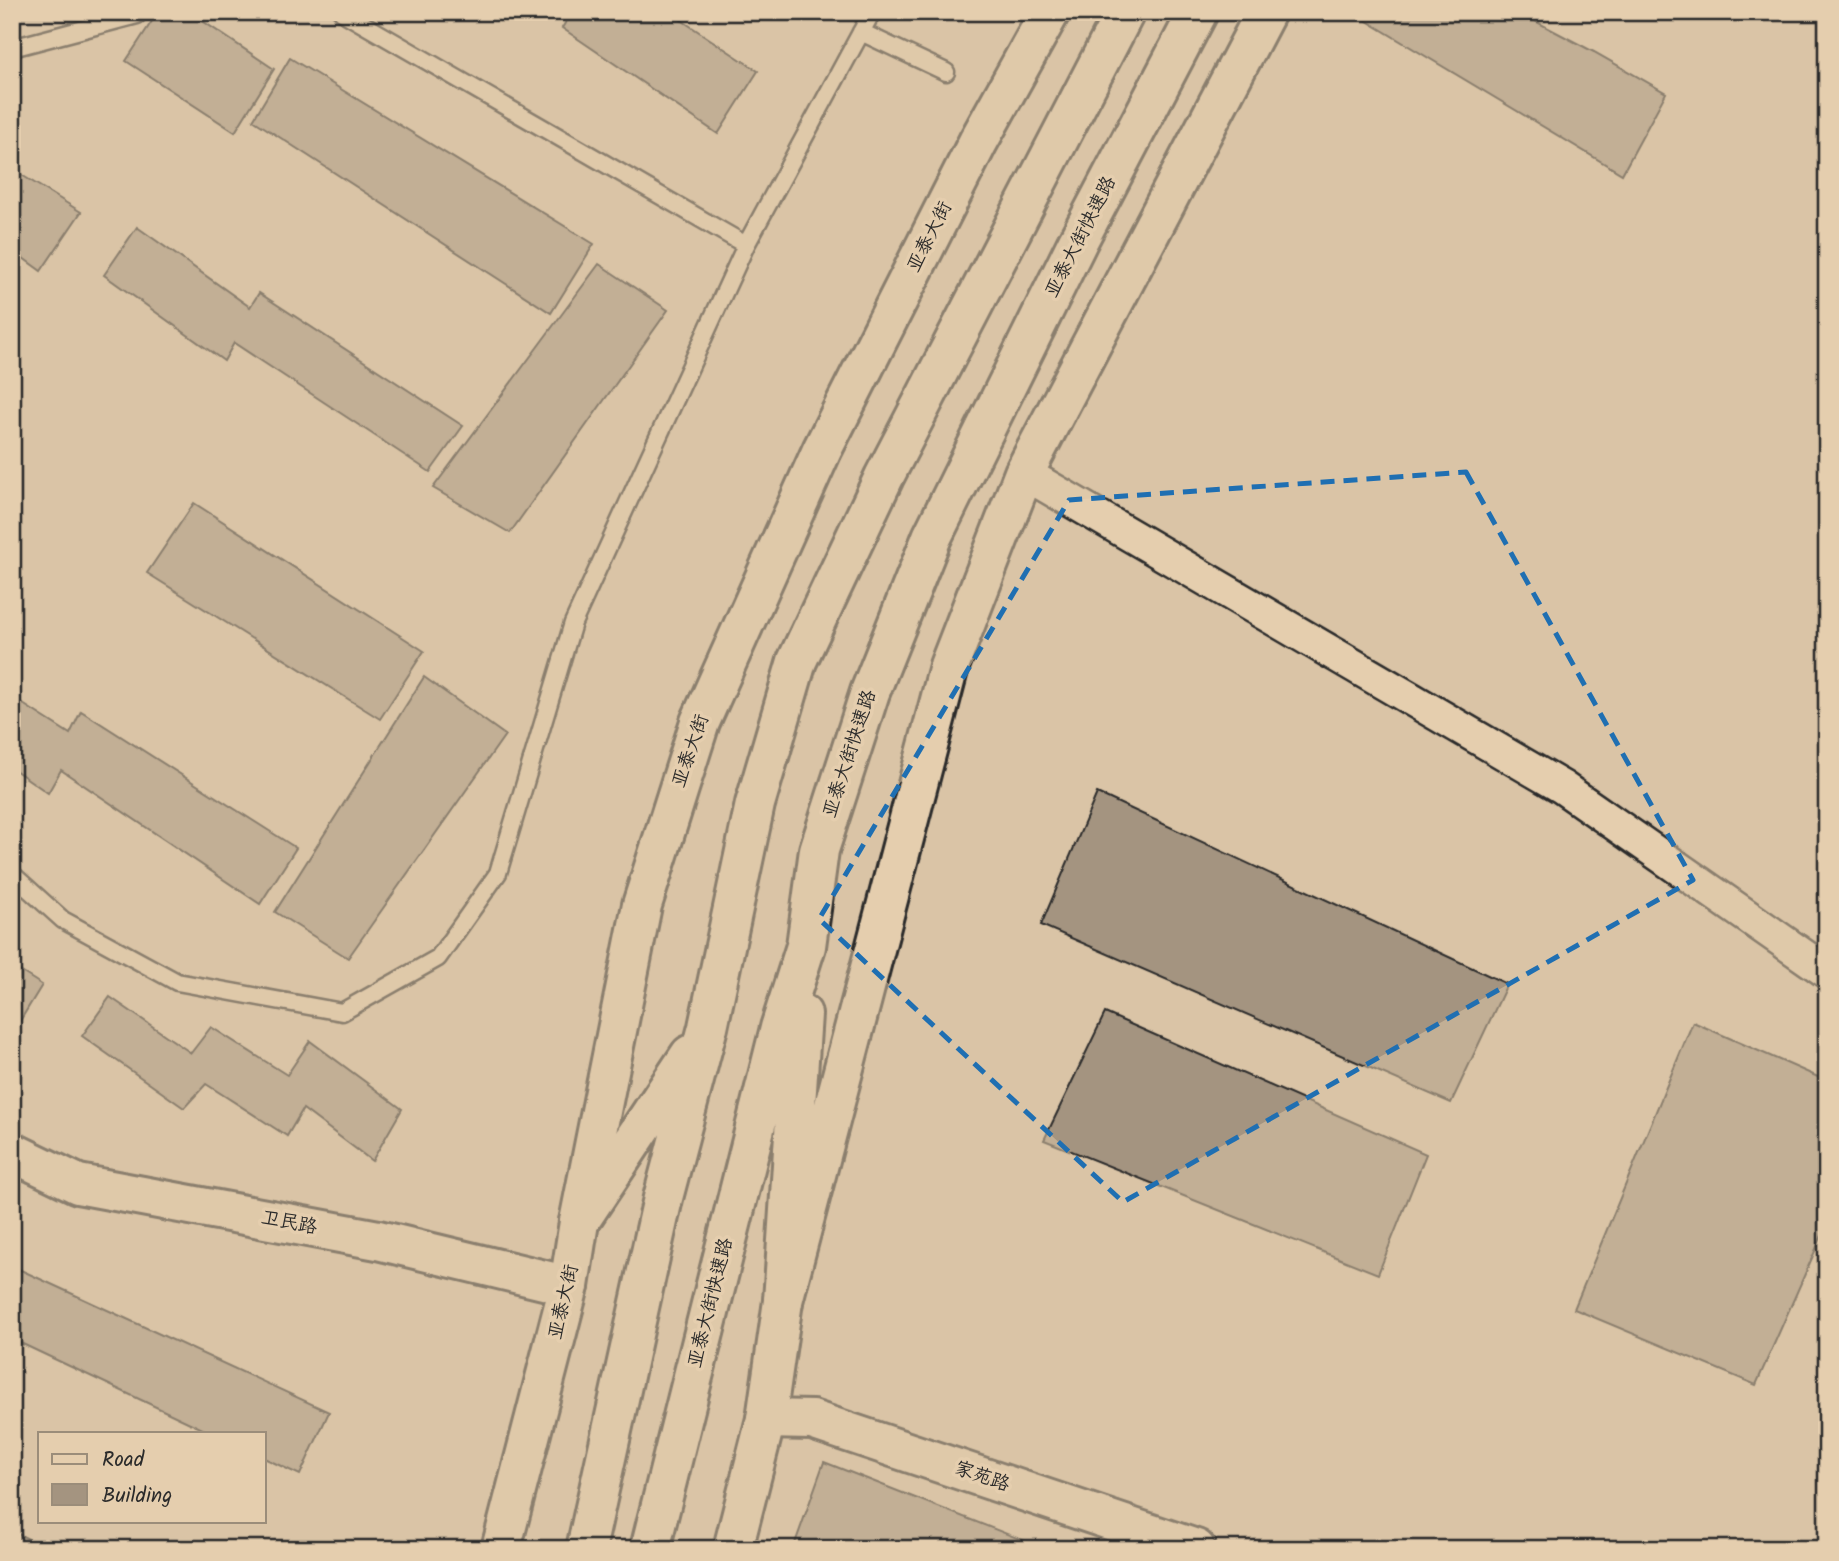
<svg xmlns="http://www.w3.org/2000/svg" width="1839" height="1561" font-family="Kalam,'LXGW WenKai TC',sans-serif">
	<rect width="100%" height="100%" fill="#dac4a6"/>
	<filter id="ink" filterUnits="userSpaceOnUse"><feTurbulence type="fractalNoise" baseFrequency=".0143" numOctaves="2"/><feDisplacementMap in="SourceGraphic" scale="14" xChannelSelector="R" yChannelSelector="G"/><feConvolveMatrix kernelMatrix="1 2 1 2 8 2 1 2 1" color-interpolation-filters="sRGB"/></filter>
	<g filter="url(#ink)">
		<path fill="#a49480" stroke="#2b2b2b" stroke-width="2" d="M158 12H189L274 69 235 132 126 61Z
			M572 12H669L758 71 718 134 562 28Z
			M1352 12H1518L1594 52 1666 93 1622 174Z
			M290 58 594 244 551 313 253 120Z
			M12 169 81 212 41 271 12 250Z
			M137 227 250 307 259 293 463 426 430 472 234 343 224 361 104 275Z
			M599 264 668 310 510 533 433 488Z
			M194 503 424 651 380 719 147 573Z
			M424 677 505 735 348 958 275 912Z
			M12 697 70 734 81 711 296 848 260 904 61 770 48 793 12 768Z
			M1097 793 1507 984 1451 1103 1041 925Z
			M12 966 42 985 12 1034Z
			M110 997 191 1053 211 1027 287 1075 310 1041 402 1109 372 1161 303 1109 287 1136 206 1084 184 1108 82 1036Z
			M1105 1013 1426 1154 1378 1274 1044 1140Z
			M1693 1022 1827 1081V1224L1756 1385 1574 1309Z
			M12 1266 329 1412 300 1475 264 1458V1433H211L12 1339Z
			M824 1462 1045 1549H793Z
			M12 1531 49 1549H12Z"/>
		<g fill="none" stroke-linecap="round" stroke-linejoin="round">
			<g stroke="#2b2b2b" stroke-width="21">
				<path id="service" d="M342 12 746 245
					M861 32 946 72
					M12 48 137 15 140 12
					M12 874 63 920 177 982 342 1012 438 958 498 873 573 623 746 245 872 12"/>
			</g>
			<g stroke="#2b2b2b" stroke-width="37">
				<path id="minor" d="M1024 473 1562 787 1827 972"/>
			</g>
			<g stroke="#2b2b2b" stroke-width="44">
				<path id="tertiary" d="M12 1152 78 1184 378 1240 569 1286
					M766 1419 812 1420 1196 1549"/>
			</g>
			<g stroke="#2b2b2b" stroke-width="44">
				<path id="primary" d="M501 1549 569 1286 579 1222 642 905 700 722 822 450 978 142 1050 12
					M733 1549 766 1419 783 1301 949 666 1024 473 1266 12"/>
			</g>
			<g stroke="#2b2b2b" stroke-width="44">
				<path id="trunk" d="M579 1222 690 1055
					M783 1301 802 1014
					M586 1549 663 1198 708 1027 755 804 797 661 884 477 1125 12
					M650 1549 780 1028 806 946 819 850 870 692 932 537 1078 241 1198 12"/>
			</g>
			<use href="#service" stroke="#e5ceae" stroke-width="16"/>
			<use href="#minor" stroke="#e5ceae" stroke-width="32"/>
			<use href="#tertiary" stroke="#e5ceae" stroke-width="38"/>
			<use href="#primary" stroke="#e5ceae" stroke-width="38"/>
			<use href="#trunk" stroke="#e5ceae" stroke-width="38"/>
		</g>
	</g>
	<path d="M0 0H1839V1561H0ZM1466 472 1693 880 1123 1202 819 919 1069 500Z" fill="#dac4a6" fill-opacity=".55" fill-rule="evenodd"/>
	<path fill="none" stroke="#1f6fb2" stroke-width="5" stroke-dasharray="14 9" stroke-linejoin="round" d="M1466 472 1693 880 1123 1202 819 919 1069 500Z"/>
	<g text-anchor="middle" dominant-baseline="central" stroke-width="7" stroke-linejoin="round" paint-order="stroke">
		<g font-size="19" fill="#2b2b2b" stroke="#e5ceae">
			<text transform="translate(930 237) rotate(-63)">亚泰大街</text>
			<text transform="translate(1081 237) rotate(-63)">亚泰大街快速路</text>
			<text transform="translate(691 751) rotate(-71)">亚泰大街</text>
			<text transform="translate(850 754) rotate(-72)">亚泰大街快速路</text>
			<text transform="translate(289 1223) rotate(11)">卫民路</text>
			<text transform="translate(564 1302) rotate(-77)">亚泰大街</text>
			<text transform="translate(711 1303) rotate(-76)">亚泰大街快速路</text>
			<text transform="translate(982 1477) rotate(19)">家苑路</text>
		</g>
	</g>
	<rect width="1839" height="1561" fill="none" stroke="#e5ceae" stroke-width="42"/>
	<rect x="21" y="21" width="1797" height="1519" fill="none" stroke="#2b2b2b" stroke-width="2.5" filter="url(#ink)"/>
	<rect x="38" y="1432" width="228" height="91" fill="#e5ceae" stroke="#9b8d7a" stroke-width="2"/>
	<rect x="52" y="1454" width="35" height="10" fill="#e5ceae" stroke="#9b8d7a" stroke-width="2"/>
	<text x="102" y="1466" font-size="21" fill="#2b2b2b">Road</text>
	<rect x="52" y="1484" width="35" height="21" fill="#a49480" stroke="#9b8d7a" stroke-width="2"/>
	<text x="102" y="1502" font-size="21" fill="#2b2b2b">Building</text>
</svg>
